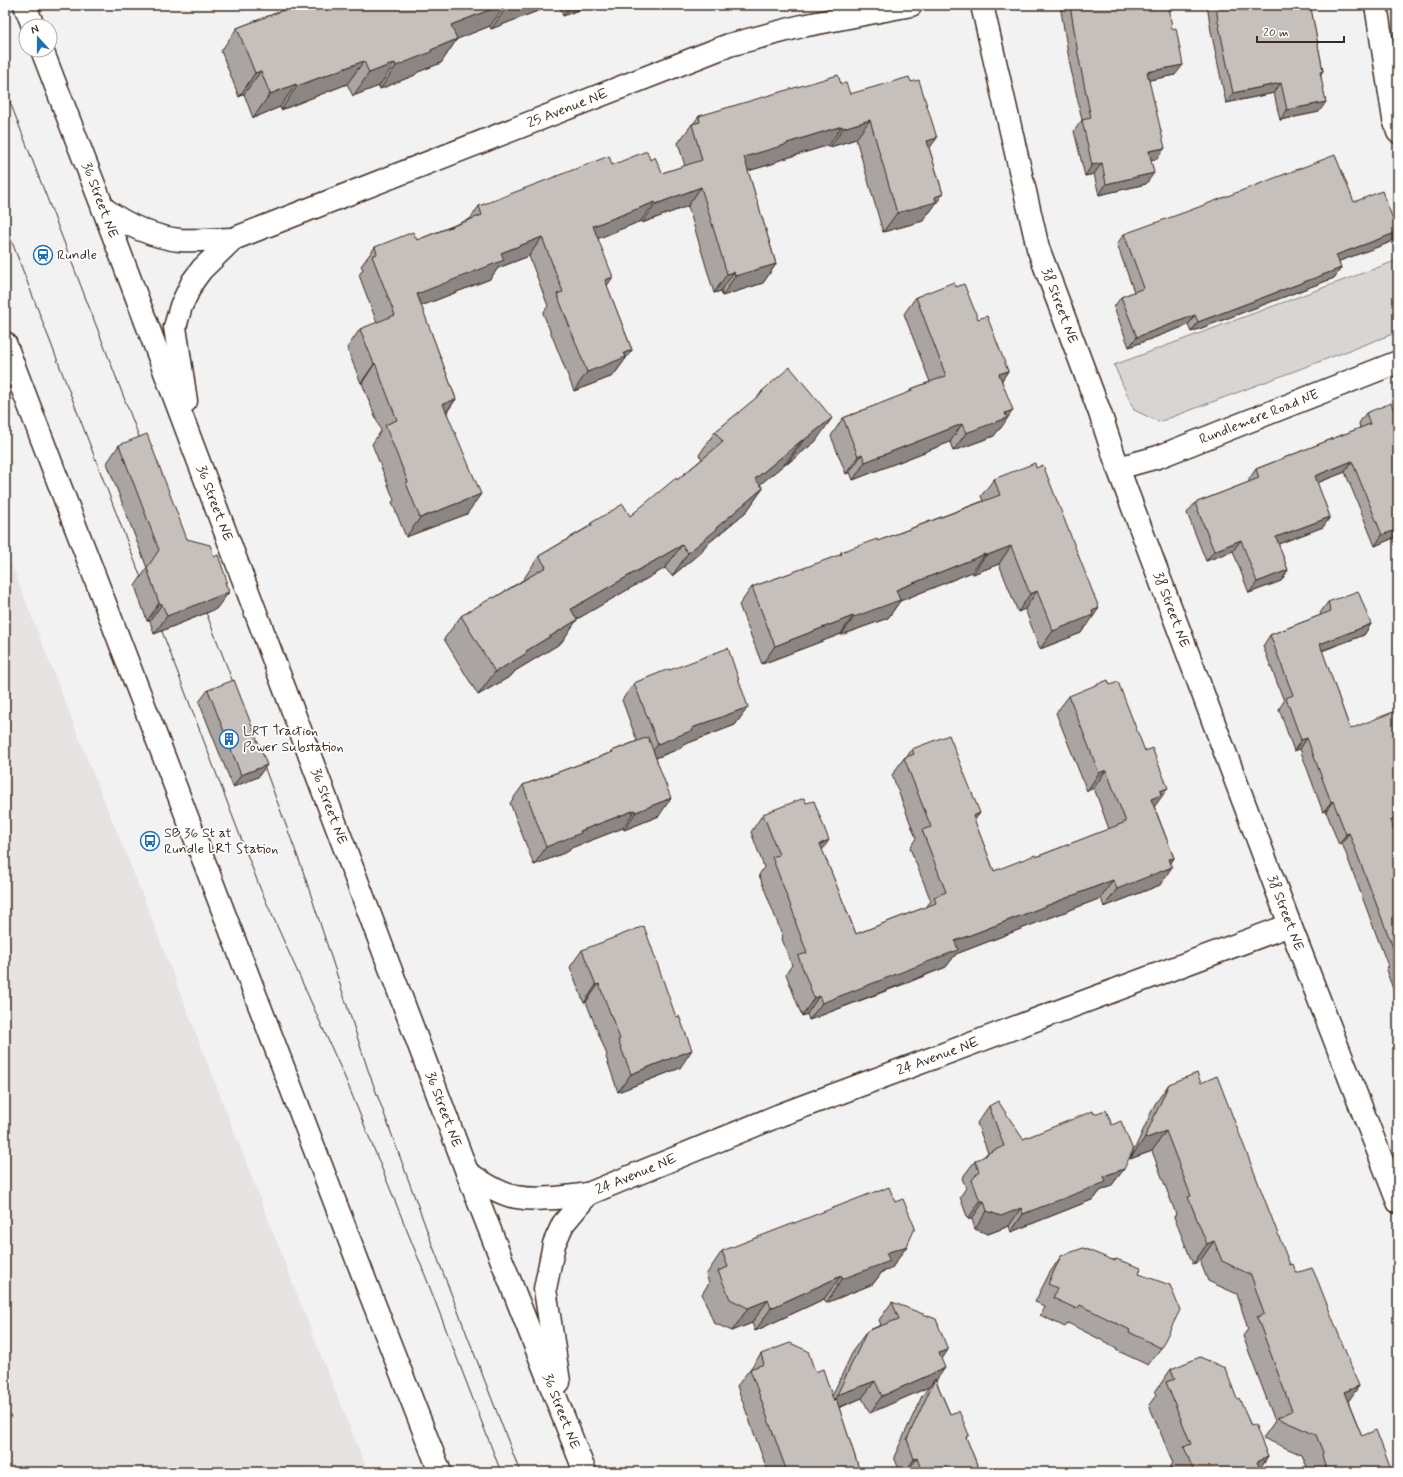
<svg xmlns="http://www.w3.org/2000/svg" width="1403" height="1477" font-family="Mynerve,sans-serif">
	<rect width="100%" height="100%" fill="#f3f2f2"/>
	<filter id="ink" filterUnits="userSpaceOnUse"><feTurbulence type="fractalNoise" baseFrequency=".025" numOctaves="2"/><feDisplacementMap in="SourceGraphic" scale="8" xChannelSelector="R" yChannelSelector="G"/><feConvolveMatrix kernelMatrix="1 2 1 2 8 2 1 2 1" color-interpolation-filters="sRGB"/></filter>
	<g filter="url(#ink)">
		<path fill="#e6e3e2" d="M5 548 94 776 137 881 323 1361 368 1472H5Z"/>
		<path fill="#d8d5d2" stroke="#8a8078" d="M1398 260V332L1159 422 1134 410 1114 365Z"/>
		<g fill="none" stroke-linecap="round" stroke-linejoin="round">
			<g stroke="#3b2a1e" stroke-width="25">
				<g id="street">
					<path d="M1376 5 1394 119 1398 132"/>
					<path id="s1" d="M233 239 729 45 802 26 911 5"/>
					<path id="s2" d="M1118 468 1158 457 1398 362"/>
					<path id="s3" d="M588 1194 780 1115 1290 925"/>
				</g>
			</g>
			<g stroke="#3b2a1e" stroke-width="25">
				<g id="secondary">
					<path d="M25 5 33 26"/>
					<path id="s4" d="M982 5 1038 248 1100 413 1118 468 1290 925 1398 1202"/>
					<path id="s5" d="M42 50 103 208 467 1172 585 1472"/>
					<path d="M103 208C125 224 152 237 180 240 197 241 216 239 233 239"/>
					<path d="M5 343 371 1296 440 1472"/>
					<path d="M186 401 175 327 181 306 193 281 202 269 233 239"/>
					<path d="M467 1172C481 1182 499 1194 516 1197 540 1201 565 1197 588 1194"/>
					<path d="M559 1382 545 1289 554 1244 563 1224 588 1194"/>
				</g>
			</g>
			<use href="#street" stroke="#fff" stroke-width="22"/>
			<use href="#secondary" stroke="#fff" stroke-width="22"/>
			<path stroke="#3b2a1e" stroke-width="1" d="M5 89 143 447
				M5 224 145 588
				M202 602 236 690
				M158 621 260 888 346 1080 425 1275 501 1472
				M261 758 303 871 368 1070 432 1244 520 1472"/>
		</g>
		<path fill="#aaa5a3" stroke="#3b2a1e" d="M297 5H553L491 29 490 26 457 39 441 63 418 72 415 75 380 89 379 86 353 96 347 84 281 110 280 107 253 118 244 94 239 97 221 51 237 28Z
			M559 5H599L591 8 590 6 563 16Z
			M1060 5H1169L1175 75 1149 80 1157 159 1151 160 1146 184 1099 195 1094 174 1085 176 1074 131 1082 120 1070 65Z
			M1207 5H1313L1314 7 1311 10 1323 71 1321 74 1319 112 1280 120 1274 93 1226 103 1211 31Z
			M841 84 850 94 929 148 943 194 929 213 927 214 923 221 883 232 856 139 830 147 829 145 777 161 775 163 748 171 776 264 763 283 722 296 721 291 714 293 688 206 642 223 641 221 598 238 607 286 632 350 613 376 574 391 543 313 548 306 529 256 498 268 490 279 421 306 456 399 447 412 467 514 406 537 392 502 394 500 372 444 381 431 362 383H361L347 348 360 329 377 323 359 275 363 269 361 266 375 247 417 240 470 219 479 206 612 165 650 160 662 173 685 166 678 143 692 124H693L699 116Z
			M1354 202 1391 242 1339 261 1341 268 1334 278 1191 332 1188 325 1129 347 1114 307 1121 297 1134 292 1117 244 1124 234Z
			M956 287 978 319 1008 371 1002 380 1001 428 999 429 994 436 953 451 950 442 853 480 850 472 846 474 831 436 843 418 909 393 911 389 930 382 904 314 916 297Z
			M762 391 816 441 787 464 786 463 760 484 763 488 747 511 705 546 701 552 672 576 665 568 577 619 561 643 515 671 511 676 478 695 444 639 461 616 494 598 523 580 539 556 588 527 591 523 630 516 677 480 702 459 699 455 715 432 758 397Z
			M1366 413 1398 421V536L1375 546 1345 472 1317 483 1330 517 1323 527 1278 544 1288 570 1281 581 1249 593 1233 551 1206 561 1187 513 1195 503 1249 482V479L1256 469 1360 428 1359 423Z
			M119 445 187 539 214 557 229 592 216 609 154 634 150 621H147L135 586 147 568 107 463Z
			M994 479 1087 626 1085 627 1081 633 1040 649 1025 609 1018 612 999 564 973 574 972 572 900 601 888 618 841 635V634L762 664 739 605 752 587 839 556 841 552 878 541 983 501 981 496Z
			M1328 602 1371 624 1364 635 1322 651 1350 729 1393 828 1398 841V1002L1386 970 1388 966 1342 843 1339 845 1326 811 1323 812 1300 749 1294 751 1279 709 1284 701 1263 646 1270 635 1321 615 1320 613Z
			M670 670 748 707 735 725 683 745 681 748 656 758 659 816 624 830 623 828 571 848 569 851 534 865 510 803 523 785 610 753 612 751 637 741 622 700 634 683Z
			M208 690 258 777 233 787 199 702Z
			M1069 696 1155 806H1154L1174 858 1171 863 1160 885 1104 907 1101 898 956 954 946 967 907 983 809 1020 807 1014 802 1016 786 974 792 965 782 939 783 937 759 875 764 867 751 832 763 814 822 850 856 934 926 907 931 901 910 848 916 838 892 775 904 758 907 756 912 749 980 813 974 820 994 871 1036 857 1109 829 1094 788 1087 791 1056 713Z
			M582 950 676 1017 680 1068 618 1092 606 1057 607 1055 586 1002 584 1003 570 967Z
			M1201 1083 1290 1265 1296 1273 1359 1386 1348 1401 1362 1436 1392 1472H1309L1302 1455 1263 1438 1275 1421 1243 1336 1248 1329 1237 1294 1208 1281 1200 1261 1193 1264 1174 1217 1176 1214 1152 1151 1130 1159 1155 1104 1169 1084Z
			M989 1106 1023 1139 1094 1114 1124 1169 1111 1186 1100 1191 1094 1199 1011 1232 1009 1226 988 1234 975 1229 972 1219H968L960 1197 966 1188 962 1178 975 1161 984 1157 986 1154 988 1153 977 1123Z
			M907 1246 891 1269 882 1272 873 1284 826 1303 824 1299 755 1331 752 1323 732 1331 714 1323 702 1294 709 1283 706 1275 722 1251Z
			M1061 1256 1115 1260 1116 1259 1139 1274 1161 1348 1148 1365 1116 1350 1117 1348 1068 1323 1065 1327 1040 1315 1045 1306 1035 1302 1049 1274Z
			M892 1302 942 1359 936 1381 950 1414 969 1435 966 1438 980 1472H900L894 1457 922 1396 929 1387 870 1413 862 1398 839 1408 860 1472H768L737 1386 750 1369 761 1354 815 1372 832 1396 854 1349 867 1331 881 1325 879 1320Z
			M1171 1369 1237 1399 1268 1457 1260 1469 1261 1472H1169L1168 1470 1173 1463 1149 1405 1156 1395 1155 1392Z"/>
		<path fill="#8b8684" stroke="#3b2a1e" d="M502 5H506L490 26 435 48 451 25Z
			M509 5H553L491 29 508 6Z
			M570 5H590L563 16Z
			M593 5H599L591 8Z
			M457 39 441 63 418 72 415 75 380 89 396 66 431 50Z
			M364 61 347 84 281 110 297 86Z
			M395 63 379 86 353 96 369 73Z
			M1183 65 1175 75 1140 82 1147 72Z
			M261 71 244 94 239 97 255 73Z
			M1281 83 1274 93 1226 103 1233 93Z
			M296 84 280 107 253 118 270 94Z
			M1326 102 1319 112 1280 120 1287 110Z
			M870 120 856 139 830 147 843 128Z
			M842 126 829 145 777 161 775 163 731 176 744 157 787 143Z
			M937 138 923 157 927 141Z
			M1165 148 1157 159 1141 162 1149 151Z
			M1102 163 1094 174 1085 176 1092 165Z
			M1154 173 1146 184 1099 195 1106 184Z
			M701 187 688 206 642 223 656 204Z
			M943 194 929 213 927 214 923 221 883 232 897 213 935 197Z
			M655 202 641 221 580 246 593 226Z
			M1398 232 1391 242 1329 265 1336 255Z
			M542 237 529 256 498 268 490 279 403 313 417 294 501 253Z
			M776 264 763 283 722 296 735 276Z
			M1341 268 1334 278 1191 332 1198 322Z
			M734 272 721 291 714 293 727 274Z
			M613 277 600 296 605 280Z
			M1195 315 1188 325 1129 347 1137 337Z
			M632 350 613 376 574 391 587 372 624 353Z
			M375 363 362 383H361L374 364Z
			M1008 371 996 389 999 374Z
			M456 399 442 418 443 404Z
			M1013 410 1001 428 999 429 994 436 953 451 966 433 1005 413Z
			M832 418 816 441 787 464 803 441Z
			M962 424 950 442 853 480 865 462Z
			M802 440 786 463 739 502 755 479Z
			M862 454 850 472 846 474 858 456Z
			M1352 461 1345 472 1307 487 1315 476Z
			M763 488 747 511 705 546 701 552 672 576 688 553 716 528Z
			M481 494 467 514 406 537 420 518Z
			M1330 517 1323 527 1268 548 1276 537Z
			M1398 529V536L1375 546 1382 535Z
			M1241 540 1233 551 1206 561 1214 551Z
			M682 545 665 568 555 632 571 609Z
			M1011 546 999 564 973 574 985 556Z
			M985 554 972 572 900 601 888 618 841 635 854 617 896 590Z
			M1288 570 1281 581 1249 593 1257 582Z
			M227 581 216 596 229 592 216 609 154 634 167 616Z
			M1037 591 1025 609 1018 612 1030 594Z
			M159 603 162 604 150 621H147Z
			M1099 608 1087 626 1085 627 1081 633 1040 649 1053 631 1092 611Z
			M853 616 841 634 762 664 775 646Z
			M577 620 561 643 515 671 511 676 478 695 495 672 526 651Z
			M1371 624 1364 635 1312 654 1320 644Z
			M748 707 735 725 683 745 681 748 645 762 658 744 692 728Z
			M1307 738 1300 749 1294 751 1301 740Z
			M267 765 258 777 233 787 241 775Z
			M1106 770 1094 788 1087 791 1099 773Z
			M1168 788 1155 806 1153 807 1151 799 1160 791Z
			M671 798 659 816 624 830 636 812Z
			M1333 801 1326 811 1323 812 1331 802Z
			M635 810 623 828 571 848 569 851 534 865 546 847 580 831Z
			M980 813 967 831 973 816Z
			M1398 818V826L1383 831 1390 821Z
			M1349 833 1342 843 1339 845 1346 834Z
			M829 840 817 858 820 844Z
			M1174 858 1166 870 1172 867 1160 885 1104 907 1117 889 1169 859Z
			M1113 880 1101 898 956 954 946 967 809 1020 822 1003 955 941Z
			M599 984 586 1002 584 1003 596 985Z
			M819 996 807 1014 802 1016 814 998Z
			M692 1050 680 1068 618 1092 631 1074Z
			M1166 1131 1152 1151 1130 1159 1144 1139Z
			M1124 1169 1111 1186 1100 1191 1094 1199 1011 1232 1023 1214 1104 1176Z
			M980 1201H984L972 1219H968Z
			M1021 1208 1009 1226 988 1234 975 1229 987 1211Z
			M1214 1241 1200 1261 1193 1264 1207 1244Z
			M907 1246 891 1269 882 1272 873 1284 826 1303 842 1279 886 1253Z
			M841 1276 824 1299 755 1331 771 1308Z
			M768 1300 752 1323 732 1331 748 1308Z
			M948 1350 936 1368 939 1353Z
			M945 1368 933 1385 935 1379 929 1387 870 1413 882 1396Z
			M875 1381 862 1398 827 1412 834 1402 836 1398 825 1413 837 1395Z
			M1359 1386 1345 1406 1344 1392Z
			M1268 1457 1258 1472 1257 1462Z
			M917 1458 907 1472H905L914 1459Z"/>
		<path fill="#c6c0bd" stroke="#3b2a1e" d="M297 5H502L451 25 457 39 431 50V52L396 66 395 63 369 73 364 61 297 86 296 84 270 94 261 71 255 73 237 28Z
			M1070 5H1169L1172 29 1176 28 1183 65 1147 72 1165 148 1149 151 1154 173 1106 184 1102 163 1092 165 1082 120 1091 118 1078 54Z
			M1216 5H1313L1314 7 1311 8 1323 71 1320 72 1326 102 1287 110 1281 83 1233 93 1218 21Z
			M838 75 841 84 846 83 850 94 909 77 911 82 919 80 937 138 927 141 943 194 935 197 936 202 897 213 870 120 843 128 842 126 787 143 788 144 744 157 776 264 735 276 734 272 727 274 701 187 656 204 655 202 593 226 613 277 605 280 632 350 624 353 626 357 587 372 557 294 563 292 542 237 501 253 504 260 417 294 456 399 443 404 481 494 420 518 406 483 408 482 385 425 397 420 375 363 374 364 360 329 395 315 372 256 377 254 375 247 413 232 417 240 482 215 479 206 609 156 612 165 647 151 650 160 655 157 662 173 702 160 692 124 700 122 699 116Z
			M1335 155 1354 202 1382 191 1398 232 1336 255 1341 268 1198 322 1195 315 1137 337 1121 297 1144 288 1124 234 1191 210Z
			M954 282 956 287 964 284 978 319 987 316 1008 371 999 374 1013 410 1005 413 1007 418 966 433 962 424 865 462 862 454 858 456 843 418 912 391 911 389 946 376 916 297Z
			M790 367 832 418 803 441 802 440 755 479 763 488 716 528 717 529 688 553 682 545 571 609 577 620 526 651 527 653 495 672 461 616 493 597 494 598 546 567 539 556 592 525 591 523 623 504 630 516 676 478 677 480 723 442 715 432 763 392 762 391Z
			M1391 403 1398 421V529L1382 535 1352 461 1315 476 1330 517 1276 537 1288 570 1257 582 1241 540 1214 551 1195 503 1259 478 1256 469 1370 424 1366 413Z
			M147 434 187 539 210 545 214 557 218 555 227 581 225 582 229 592 167 616 162 604 159 603 147 568 159 550 119 445Z
			M1035 463 1036 468 1043 465 1099 608 1092 611 1093 615 1053 631 1037 591 1030 594 1011 546 985 556V554L896 590 900 600 854 617 853 616 775 646 752 587 842 554 841 552 877 539 878 541 1000 495 994 479Z
			M1358 591 1371 624 1320 644 1350 729 1398 710V818L1390 821 1398 841V972L1393 960 1397 958 1349 833 1346 834 1333 801 1331 802 1307 738 1301 740 1286 698 1293 695 1270 635 1331 611 1328 602Z
			M728 648 748 707 692 728 693 730 658 744 634 683 669 669 670 670Z
			M234 680 267 765 241 775 208 690Z
			M1108 680 1110 685 1118 682 1145 751 1152 748 1168 788 1160 791 1161 795 1151 799 1174 858 1169 859 1172 867 1117 889 1113 880 955 941 958 950 920 965 822 1003 819 996 814 998 798 956 807 953 795 921 796 920 772 857 779 855 763 814 804 798 806 803 814 801 829 840 820 844 856 934 936 903 934 897 946 892 922 830 931 827 904 758 914 754 912 749 949 735 980 813 973 816 994 871 1035 855 1036 857 1126 822 1106 770 1099 773 1069 696Z
			M648 737 671 798 636 812 635 810 580 831 581 833 546 847 523 785 613 752 612 751Z
			M644 926 676 1017 679 1016 692 1050 631 1074 618 1040 620 1039 599 984 596 985 582 950Z
			M1197 1073 1201 1083 1217 1076 1290 1265 1293 1264 1296 1273 1312 1268 1317 1279 1359 1386 1344 1392 1362 1436 1376 1430 1392 1472H1327L1322 1455 1323 1452 1316 1435 1277 1418 1292 1411 1257 1317 1264 1314 1251 1275 1222 1261 1214 1241 1207 1244 1188 1197 1191 1196 1166 1131 1144 1139 1169 1084Z
			M998 1101 1023 1139 1093 1111 1094 1114 1106 1110 1112 1125 1121 1121 1133 1150 1124 1169 1104 1176 1106 1182 1023 1214 1021 1208 1001 1216 987 1211 984 1201H980L972 1180 979 1171 975 1161 987 1155 986 1154 1004 1146 989 1106Z
			M889 1187 895 1202 903 1199 915 1228 907 1246 886 1253 890 1261 842 1279 841 1276 771 1308 768 1300 748 1308 730 1299 718 1271 728 1267 722 1251 877 1191V1192Z
			M1083 1248 1115 1261 1116 1259 1141 1268 1139 1274 1170 1285 1180 1310 1161 1348 1129 1332 1130 1330 1080 1305 1077 1309 1053 1298 1057 1288 1048 1284 1061 1256Z
			M892 1302 936 1319 948 1350 939 1353 945 1368 882 1396 875 1381 837 1395 867 1331 899 1319Z
			M790 1343 808 1351 815 1372 823 1369 834 1402 836 1398 860 1472H787L750 1369 764 1364 761 1354Z
			M1200 1357 1225 1368 1237 1399 1239 1398 1251 1426 1255 1424 1268 1457 1257 1462 1261 1472H1194L1184 1447 1191 1444 1166 1382 1175 1379 1171 1369Z
			M935 1379 950 1414 959 1411 969 1435 966 1437 980 1472H922L917 1458 914 1459 907 1439Z"/>
	</g>
	<defs>
		<g id="station-ring" transform="scale(1)"><circle r="9.5" fill="#fff" stroke="#1f6fb2" stroke-width="1.5"/><path d="M-3-6H3Q5-6 5-4V2Q5 4 3 4L4.5 6H3L1.5 4h-3L-3 6H-4.5L-3 4Q-5 4-5 2V-4Q-5-6-3-6ZM-3.5-4v3h7v-3ZM-3.5 1v1.5H-2V1ZM2 1v1.5H3.5V1Z" fill="#1f6fb2"/></g>
		<g id="building-ring" transform="scale(1)"><circle r="9.5" fill="#fff" stroke="#1f6fb2" stroke-width="1.5"/><path d="M-4-6H4V6H1V3H-1V6H-4ZM-2.5-4.3h1.7v1.8h-1.7ZM.8-4.3h1.7v1.8H.8ZM-2.5-1h1.7V.8h-1.7ZM.8-1h1.7V.8H.8Z" fill="#1f6fb2"/></g>
		<g id="bus-ring" transform="scale(1)"><circle r="9.5" fill="#fff" stroke="#1f6fb2" stroke-width="1.5"/><path d="M-5-6H5V4H4V6H2V4H-2V6H-4V4H-5ZM-3.5-4V0h7V-4ZM-3.5 1.2v1.5H-2V1.2ZM2 1.2v1.5H3.5V1.2Z" fill="#1f6fb2"/></g>
	</defs>
	<g fill-rule="evenodd">
		<use href="#station-ring" x="43" y="255"/>
		<use href="#building-ring" x="229" y="739"/>
		<use href="#bus-ring" x="150" y="841"/>
	</g>
	<g text-anchor="middle" dominant-baseline="central" stroke-width="3.5" stroke-linejoin="round" paint-order="stroke">
		<g font-size="14" fill="#3b2a1e" stroke="#fff">
			<text stroke="none"><textPath href="#s1" startOffset="359">25 Avenue NE</textPath></text>
			<text stroke="none"><textPath href="#s5" startOffset="161">36 Street NE</textPath></text>
			<text stroke="none"><textPath href="#s4" startOffset="311">38 Street NE</textPath></text>
			<text stroke="none"><textPath href="#s2" startOffset="150">Rundlemere Road NE</textPath></text>
			<text stroke="none"><textPath href="#s5" startOffset="485">36 Street NE</textPath></text>
			<text stroke="none"><textPath href="#s4" startOffset="635">38 Street NE</textPath></text>
			<text stroke="none"><textPath href="#s5" startOffset="809">36 Street NE</textPath></text>
			<text stroke="none"><textPath href="#s4" startOffset="959">38 Street NE</textPath></text>
			<text stroke="none"><textPath href="#s3" startOffset="376">24 Avenue NE</textPath></text>
			<text stroke="none"><textPath href="#s5" startOffset="1133">36 Street NE</textPath></text>
			<text stroke="none"><textPath href="#s3" startOffset="52">24 Avenue NE</textPath></text>
			<text stroke="none"><textPath href="#s5" startOffset="1457">36 Street NE</textPath></text>
		</g>
		<g font-size="14" fill="#3b2a1e" stroke="#fff" text-anchor="start">
			<text x="57" y="255">Rundle</text>
			<text x="243" y="731">LRT Traction<tspan x="243" dy="16">Power Substation</tspan></text>
			<text x="164" y="833">SB 36 St at<tspan x="164" dy="16">Rundle LRT Station</tspan></text>
		</g>
	</g>
	<rect width="1403" height="1477" fill="none" stroke="#fff" stroke-width="20"/>
	<rect x="10" y="10" width="1383" height="1457" fill="none" stroke="#3b2a1e" stroke-width="1.5" filter="url(#ink)"/>
	<g transform="translate(38 38) rotate(339)"><circle r="19" fill="#ffffff" stroke="#b1aaa5"/>
	<path d="M0-3L7 15L0 10L-7 15Z" fill="#1f6fb2"/>
	<text y="-6" font-size="11" font-weight="bold" text-anchor="middle" fill="#3b2a1e">N</text>
	</g>
	<path d="M1257 36v6h87v-6" fill="none" stroke="#3b2a1e" stroke-width="2"/>
	<text x="1263" y="36" font-size="12" fill="#3b2a1e" stroke="#ffffff" stroke-width="3" paint-order="stroke">20 m</text>
</svg>
